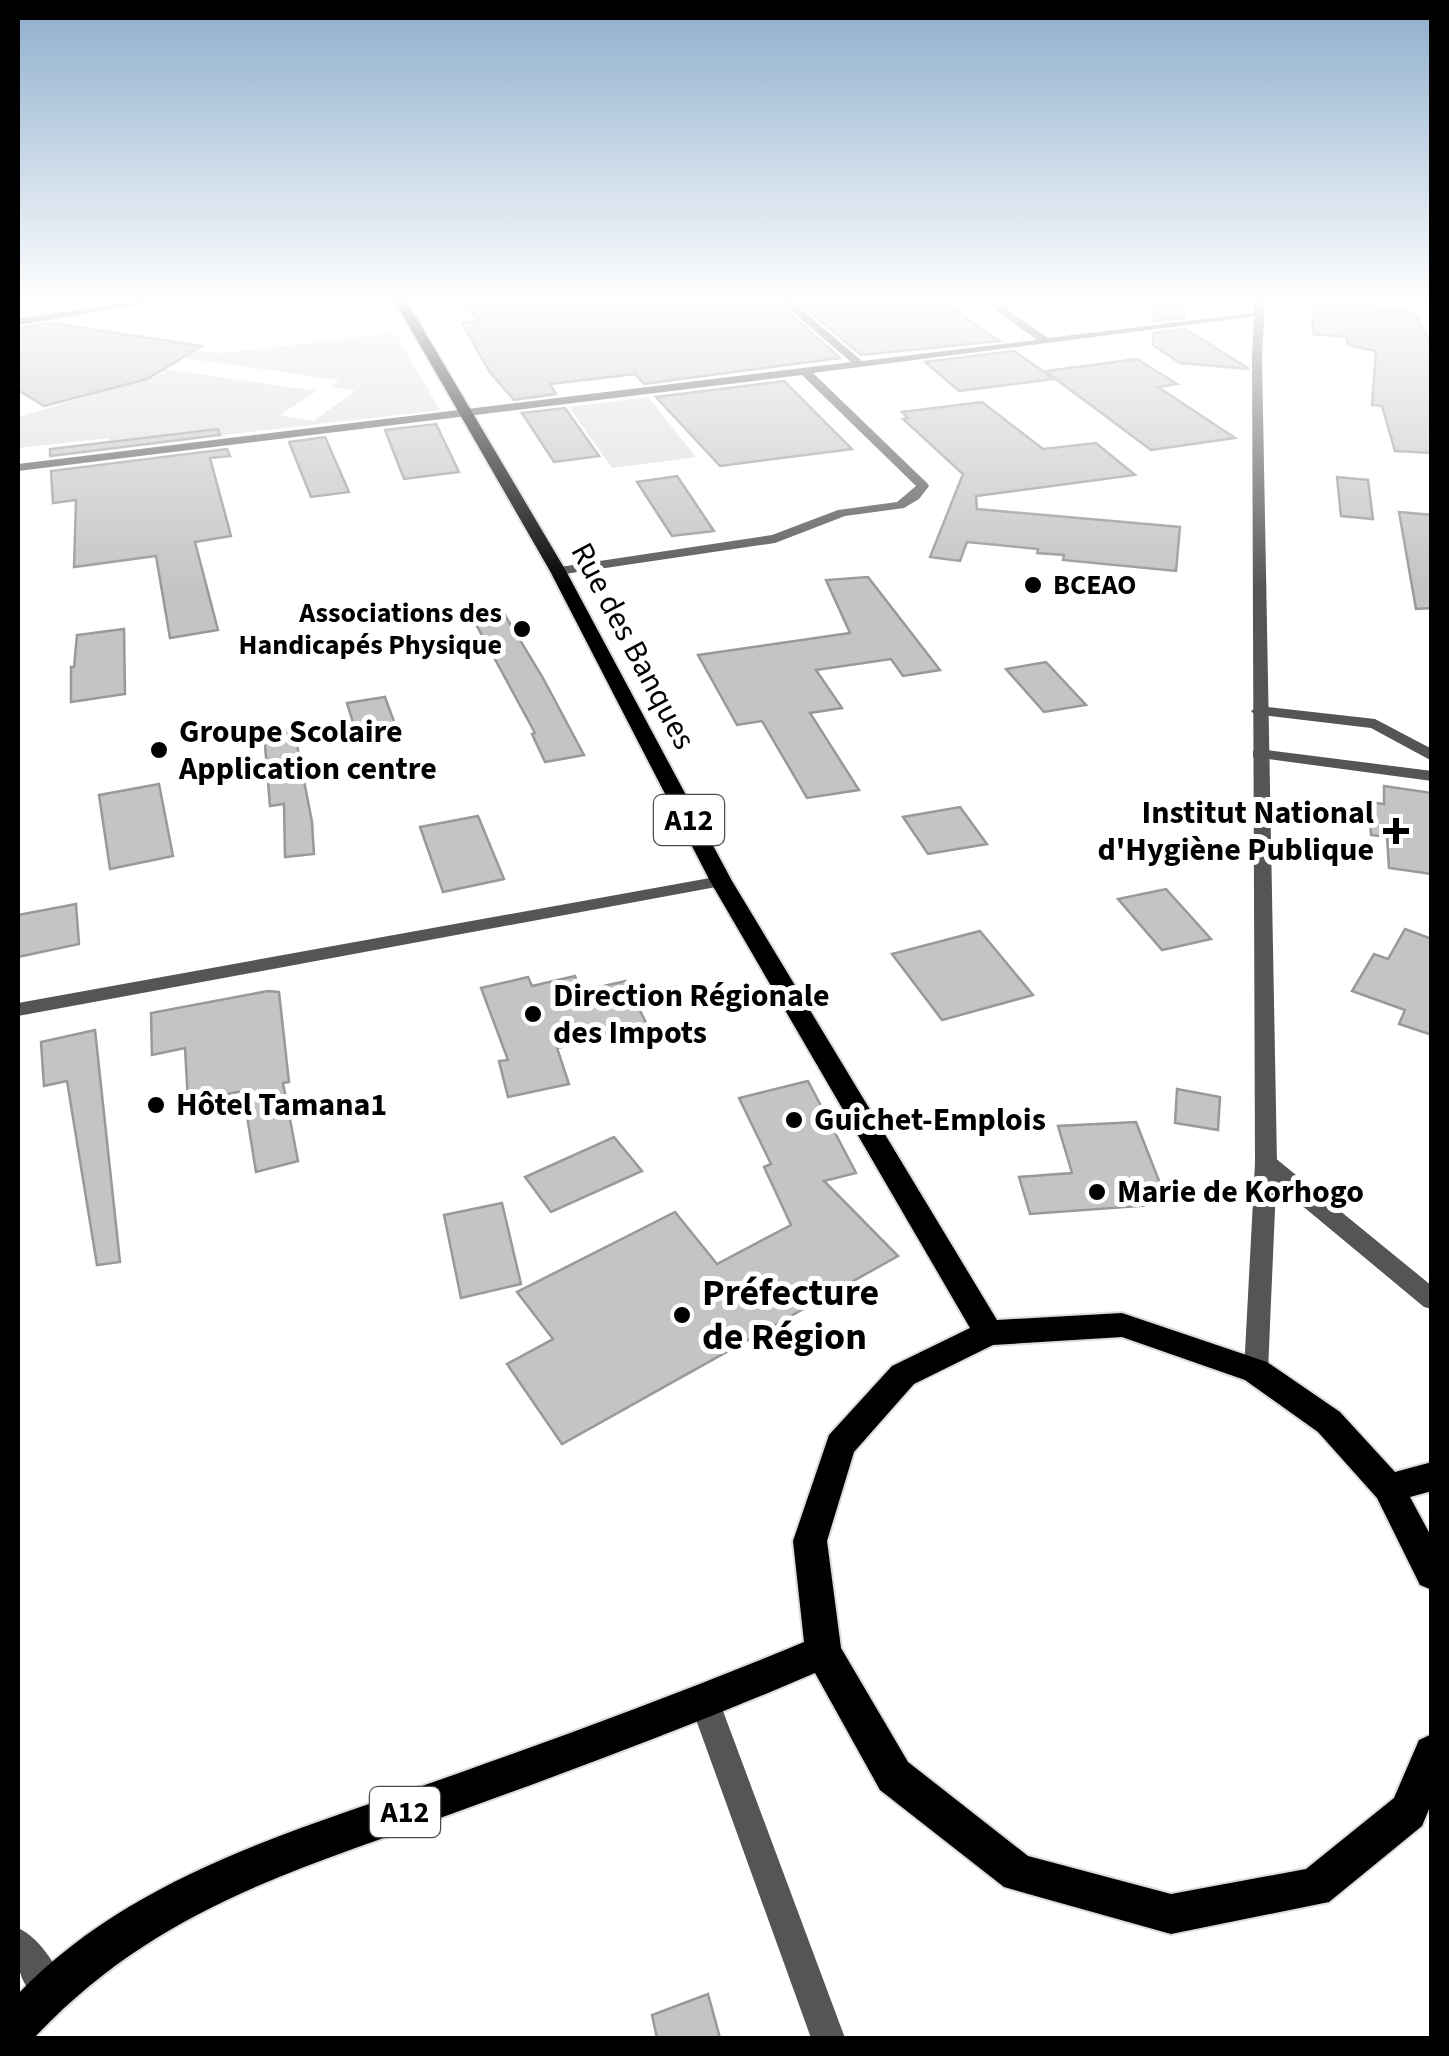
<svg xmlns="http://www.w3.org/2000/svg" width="1449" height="2056" font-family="'Source Sans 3',sans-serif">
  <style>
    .green { fill: #dcdcdc }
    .building { fill: #c4c4c4; stroke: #999; stroke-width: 2.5 }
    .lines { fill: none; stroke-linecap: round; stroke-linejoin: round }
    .primary-casing { stroke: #dbdbdb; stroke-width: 4 }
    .minor { fill: #555; fill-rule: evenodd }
    .tertiary { fill: #555; fill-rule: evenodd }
    .primary { fill: #000; fill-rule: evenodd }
    .poi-dot { fill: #000; stroke: #fff; stroke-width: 4 }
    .labels { text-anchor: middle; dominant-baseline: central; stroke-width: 10; stroke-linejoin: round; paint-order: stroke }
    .far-poi-label { font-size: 28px; font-weight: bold; fill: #000; stroke: #fff; text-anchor: start }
    .shield { fill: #fff; stroke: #4c4c4c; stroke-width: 2.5 }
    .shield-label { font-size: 30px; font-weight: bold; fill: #000 }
    .street-label { font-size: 32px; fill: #000; stroke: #fff }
    .poi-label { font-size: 32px; font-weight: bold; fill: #000; stroke: #fff; text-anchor: start }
    .near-poi-label { font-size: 38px; font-weight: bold; fill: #000; stroke: #fff; text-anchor: start }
  </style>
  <rect width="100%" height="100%" fill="#fff"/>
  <g class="green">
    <polygon points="395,333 440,410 110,448 109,438 18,448 18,417 165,373 156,368 317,391 280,415 313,421 356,391 331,387 339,380 183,358 194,352 221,353"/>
    <polygon points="648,397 696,457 612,468 569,407"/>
  </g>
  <g class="building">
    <polygon points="463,300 775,300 840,358 644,384 635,374 550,384 556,394 514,400 489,371 462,323 478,321"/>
    <polygon points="796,300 941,300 999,341 861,355"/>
    <polygon points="1154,300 1184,300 1184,318 1154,321"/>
    <polygon points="1312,300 1383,300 1376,310 1414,312 1432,345 1432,453 1395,451 1382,406 1372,405 1376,351 1348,345 1347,337 1313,334"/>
    <polygon points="50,323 202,346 147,379 44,406 18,390 18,328"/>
    <polygon points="1185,329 1248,368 1248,369 1180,363 1153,345 1153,333"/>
    <polygon points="1014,351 1054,379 959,391 925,362"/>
    <polygon points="1137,359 1177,384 1158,387 1235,438 1151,450 1045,371"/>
    <polygon points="784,381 852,449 720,466 656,397"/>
    <polygon points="982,402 1043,449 1096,443 1135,475 976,496 977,509 1180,527 1176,571 1063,560 1064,555 1037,553 1038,549 967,542 960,561 930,557 963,474 903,419 908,418 902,412"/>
    <polygon points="565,408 599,456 554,462 522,413"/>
    <polygon points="436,424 459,472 404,479 385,430"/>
    <polygon points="218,429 220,435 50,456 50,449"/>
    <polygon points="325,437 349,492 311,497 289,442"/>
    <polygon points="227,449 230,456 210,458 231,536 195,542 218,630 170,638 156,556 74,567 76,500 53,503 51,471"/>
    <polygon points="677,476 714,531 672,536 637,482"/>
    <polygon points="1337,477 1368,480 1373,519 1341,516"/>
    <polygon points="1399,512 1432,515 1432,608 1416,609"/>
    <polygon points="868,577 940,670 903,676 891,659 816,670 842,708 810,713 859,790 807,798 762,721 737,725 698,655 850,633 826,580"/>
    <polygon points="503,612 543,678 584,755 545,762 532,734 535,733 472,617"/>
    <polygon points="124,629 125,694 71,702 71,667 74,667 77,635"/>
    <polygon points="1046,662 1086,705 1044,712 1006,669"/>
    <polygon points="385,697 399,735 359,742 347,703"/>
    <polygon points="294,729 312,822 314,854 285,857 284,804 270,806 264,733"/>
    <polygon points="159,784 173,856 110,869 99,795"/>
    <polygon points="1384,786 1432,793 1432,874 1389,868 1387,837 1371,835 1369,802 1384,804"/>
    <polygon points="960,807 987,844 928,854 903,817"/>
    <polygon points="478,816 504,879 443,892 420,827"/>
    <polygon points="1166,889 1211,939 1162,950 1118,899"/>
    <polygon points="76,904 79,944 18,957 18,915"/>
    <polygon points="1405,929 1432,939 1432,1035 1399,1024 1405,1010 1352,991 1374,954 1388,959"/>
    <polygon points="980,931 1033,995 942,1020 892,954"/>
    <polygon points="575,976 581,991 626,981 648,1027 557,1048 569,1084 508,1097 499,1061 508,1060 481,988 528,977 532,986"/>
    <polygon points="268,991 279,992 289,1082 283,1083 298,1161 256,1172 243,1091 188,1102 185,1048 152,1055 151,1013"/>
    <polygon points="95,1030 120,1262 97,1265 67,1081 44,1086 41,1042"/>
    <polygon points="808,1081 856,1173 824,1181 898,1256 562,1444 507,1364 553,1339 517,1292 675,1212 717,1264 791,1225 764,1167 771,1164 739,1098"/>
    <polygon points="1177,1089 1220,1097 1218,1130 1175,1123"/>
    <polygon points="1136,1122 1168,1204 1030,1214 1019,1177 1072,1173 1058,1126"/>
    <polygon points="614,1137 642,1171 551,1212 525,1177"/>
    <polygon points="502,1203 521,1284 461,1298 444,1215"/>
    <polygon points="708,1994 720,2038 657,2038 652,2015"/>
  </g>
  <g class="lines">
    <defs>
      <path id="primary" d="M394 300H406L566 571 732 881 997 1320 1122 1313 1267 1362 1340 1412 1395 1472 1432 1462V1491L1410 1497 1432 1538V1590L1420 1585 1377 1498 1318 1432 1245 1380 1122 1337 993 1345 914 1384 854 1452 827 1541 841 1648 908 1762 1028 1856 1171 1894 1306 1869 1394 1798 1419 1740 1432 1734V1802L1422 1826 1329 1902 1171 1934 1004 1887 880 1790 815 1673C699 1723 581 1767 462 1810 298 1870 158 1906 34 2038H18V1994C135 1872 307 1827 462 1772 577 1731 691 1689 804 1642L793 1541 829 1435 892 1366 970 1328 710 881 550 571Z"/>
    </defs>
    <use href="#primary" class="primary-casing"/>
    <g class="minor">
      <polygon points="143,300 168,300 18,325 18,319"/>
      <polygon points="779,300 790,300 862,361 1037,340 982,300 994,300 1048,338 1261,312 1266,315 813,373 927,483 929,486 919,499 904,508 845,516 775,543 558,575 551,571 553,568 772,535 838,510 897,502 916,486 802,375 18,471 18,464 851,362"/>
      <polygon points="1259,706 1375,719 1432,749 1432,761 1371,728 1254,714 1251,711"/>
      <polygon points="1259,749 1432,771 1432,781 1253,757 1253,751"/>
      <polygon points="721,876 730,881 727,885 18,1016 18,1003"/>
      <polygon points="1266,1155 1274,1157 1432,1286 1432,1309 1424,1307 1258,1169 1255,1163 1258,1157"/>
      <polygon points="705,1688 715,1693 720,1703 845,2038 811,2038 690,1703 695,1693"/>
      <path d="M18 1928C39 1937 56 1965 65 1986L60 1998 48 2003C15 1989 16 1959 18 1928Z"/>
    </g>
    <polygon class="tertiary" points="1255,300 1265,300 1262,358 1277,1163 1268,1371 1265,1378 1256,1381 1247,1378 1244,1371 1255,1163 1252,358"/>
    <use href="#primary" class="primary"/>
  </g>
  <linearGradient id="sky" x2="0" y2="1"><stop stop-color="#8cadcc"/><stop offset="0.51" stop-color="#fff"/><stop offset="1" stop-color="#fff" stop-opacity="0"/></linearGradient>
  <rect width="1449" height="588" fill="url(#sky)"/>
  <g class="poi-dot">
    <circle cx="1033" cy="585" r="10"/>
    <circle cx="522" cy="629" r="10"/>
    <circle cx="159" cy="750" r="10"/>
    <path d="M1391 816h10v10h10v10h-10v10h-10v-10h-10v-10h10z"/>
    <circle cx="533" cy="1014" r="10"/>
    <circle cx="156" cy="1105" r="10"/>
    <circle cx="794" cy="1120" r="10"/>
    <circle cx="1097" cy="1192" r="10"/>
    <circle cx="682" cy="1315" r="10"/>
  </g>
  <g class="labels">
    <g class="far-poi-label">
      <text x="1053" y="585">BCEAO</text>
      <text x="502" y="613" text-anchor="end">Associations des<tspan x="502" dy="32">Handicapés Physique</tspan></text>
    </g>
    <g class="shield">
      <rect x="654" y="795" width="70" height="50" rx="8"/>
      <rect x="370" y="1787" width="70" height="50" rx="8"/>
    </g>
    <g class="shield-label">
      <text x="689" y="820">A12</text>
      <text x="405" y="1812">A12</text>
    </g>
    <g class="street-label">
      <text transform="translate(633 646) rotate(62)">Rue des Banques</text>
    </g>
    <g class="poi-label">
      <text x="179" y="732">Groupe Scolaire<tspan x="179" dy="37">Application centre</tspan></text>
      <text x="1374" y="813" text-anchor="end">Institut National<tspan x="1374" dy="37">d'Hygiène Publique</tspan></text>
      <text x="553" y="996">Direction Régionale<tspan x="553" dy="37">des Impots</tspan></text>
      <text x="176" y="1105">Hôtel Tamana1</text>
      <text x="814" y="1120">Guichet-Emplois</text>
      <text x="1117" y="1192">Marie de Korhogo</text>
    </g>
    <g class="near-poi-label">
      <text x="702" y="1293">Préfecture<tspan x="702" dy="44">de Région</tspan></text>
    </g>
  </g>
  <rect width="1449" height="2056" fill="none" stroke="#000000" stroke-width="40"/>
</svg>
